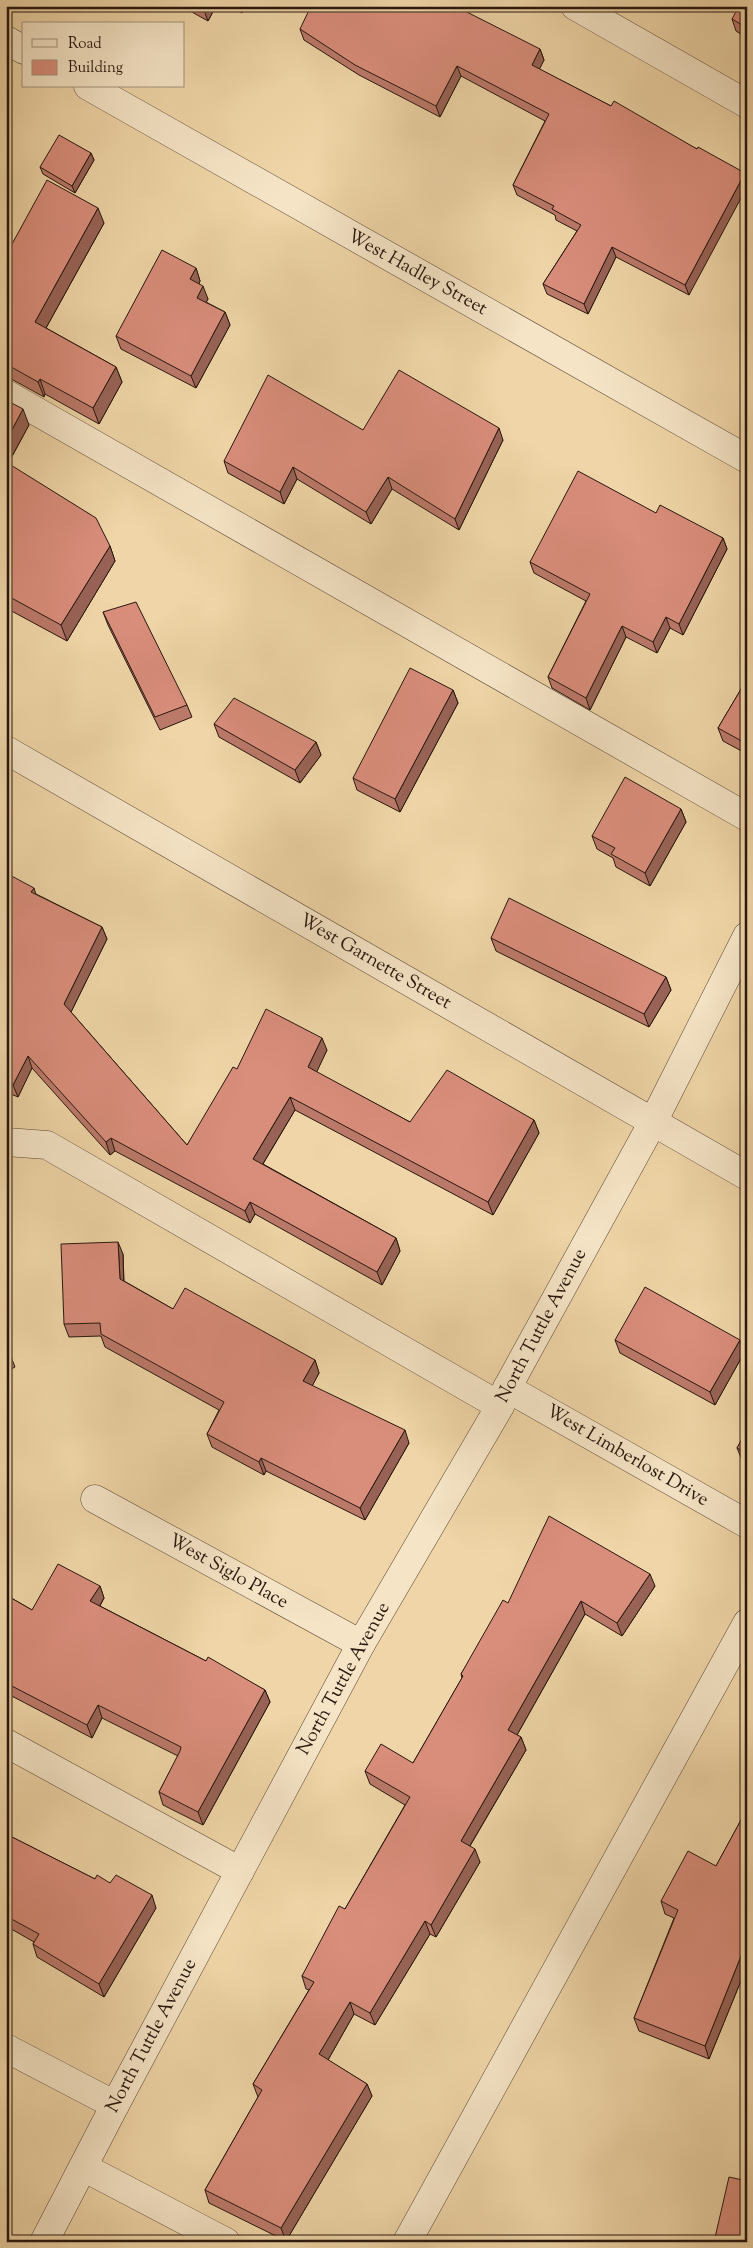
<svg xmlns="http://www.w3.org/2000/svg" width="753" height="2248" font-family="'Sorts Mill Goudy',serif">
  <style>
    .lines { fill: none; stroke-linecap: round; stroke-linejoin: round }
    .minor-casing { stroke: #594634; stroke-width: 29 }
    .minor { stroke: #f5e4c6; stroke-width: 28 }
    .wall { fill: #bb796a; stroke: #27170e }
    .shaded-wall { fill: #986356; stroke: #27170e }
    .building { fill: #d98d7b; stroke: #27170e }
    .labels { text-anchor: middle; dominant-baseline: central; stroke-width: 4; stroke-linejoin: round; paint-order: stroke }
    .street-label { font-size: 19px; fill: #27170e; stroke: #f5e4c6 }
  </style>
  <rect width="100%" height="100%" fill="#efd5a7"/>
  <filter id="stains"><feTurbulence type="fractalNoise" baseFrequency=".004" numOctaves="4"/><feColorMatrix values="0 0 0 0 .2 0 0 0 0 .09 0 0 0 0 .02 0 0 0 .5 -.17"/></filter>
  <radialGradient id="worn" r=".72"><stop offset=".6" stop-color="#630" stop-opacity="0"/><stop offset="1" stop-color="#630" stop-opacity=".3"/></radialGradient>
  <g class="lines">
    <defs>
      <g id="minor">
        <polyline points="575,6 747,104"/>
        <polyline points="6,40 24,50"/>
        <polyline points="88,86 747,459"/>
        <polyline points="6,394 747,817"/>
        <polyline points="6,750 747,1176"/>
        <polyline points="6,1142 47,1145 500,1406"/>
        <polyline points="507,1388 747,1524"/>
        <polyline points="95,1499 361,1644"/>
        <polyline points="6,1743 240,1871"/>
        <polyline points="6,2048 115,2105"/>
        <polyline points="83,2167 226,2242"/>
        <polyline points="44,2242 115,2105 361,1644 500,1406 507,1388 653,1122 747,936"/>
        <polyline points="407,2242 747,1623"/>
      </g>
    </defs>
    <use href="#minor" class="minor-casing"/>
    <use href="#minor" class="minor"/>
  </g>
  <g class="wall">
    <polygon points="181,6 216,6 208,21"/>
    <polygon points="231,6 246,6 242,13"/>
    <polygon points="747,6 747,38 736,31 732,19"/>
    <polygon points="300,29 540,49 544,60 539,69 611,106 697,149 689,295 616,257 588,314 547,294 543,284 577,231 556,220 555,215 517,195 513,185 545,121 461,76 440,117 359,75 304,40"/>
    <polygon points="91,153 94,160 75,193 43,174 40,167"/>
    <polygon points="104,223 46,328 116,367 122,382 99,424 45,394 44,397 13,380 6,379 6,255"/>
    <polygon points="196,268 200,281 199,284 208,299 206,302 225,312 230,325 196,388 121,349 116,336"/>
    <polygon points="6,400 29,425 8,464 110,546 115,561 67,641 6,608"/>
    <polygon points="363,430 503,440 459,530 392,489 371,524 297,479 284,504 228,473 224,461"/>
    <polygon points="656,513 723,538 727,549 683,635 670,628 657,653 626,637 590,710 552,688 548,677 586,601 534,573 530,562"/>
    <polygon points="103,612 187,705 192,717 160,730 108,625"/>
    <polygon points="747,679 747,754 723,741 718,728"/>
    <polygon points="453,690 458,703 400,812 357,790 353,778"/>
    <polygon points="214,724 316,742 321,755 300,783 219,737"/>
    <polygon points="681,809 686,822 650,886 616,867 613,858 597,849 592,836"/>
    <polygon points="6,873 36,894 102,927 107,939 71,1012 187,1145 237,1069 327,1050 316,1072 410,1122 534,1120 539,1133 493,1215 295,1110 263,1164 396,1238 400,1251 382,1285 255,1214 250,1223 115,1151 110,1155 32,1068 18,1097 6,1092"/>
    <polygon points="491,938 666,977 671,990 649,1027 496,951"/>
    <polygon points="123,1254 124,1281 173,1309 315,1360 319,1373 312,1386 409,1443 365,1520 266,1471 264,1475 212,1447 207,1434 219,1410 105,1347 101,1336 69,1337 64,1324"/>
    <polygon points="6,1261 11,1271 6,1274"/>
    <polygon points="747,1311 747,1327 743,1317"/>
    <polygon points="615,1340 744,1353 715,1405 620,1353"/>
    <polygon points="6,1347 10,1354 15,1367 6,1372"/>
    <polygon points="747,1430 747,1462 742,1460 737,1448"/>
    <polygon points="100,1586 104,1598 100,1606 206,1661 265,1690 270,1702 203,1825 163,1805 159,1792 178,1756 102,1718 92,1738 6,1693 6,1595 32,1610"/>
    <polygon points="655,1586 622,1636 585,1614 517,1735 521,1737 526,1750 470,1846 480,1862 436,1937 430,1934 375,2025 354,2014 328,2060 367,2084 372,2096 286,2241 209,2203 205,2190 258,2097 253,2084 309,1990 306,1989 302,1976 345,1909 405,1805 370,1784 365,1771 413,1763 462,1678 461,1674 508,1603"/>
    <polygon points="747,1809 747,1966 709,2059 639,2031 634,2018 674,1918 665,1914 661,1901 716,1866"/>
    <polygon points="6,1834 95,1879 110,1883 156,1908 104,1997 37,1957 33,1944 34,1942 6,1926"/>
  </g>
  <g class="shaded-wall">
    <polygon points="204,6 216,6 208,21 203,8"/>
    <polygon points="240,6 246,6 242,13"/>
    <polygon points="540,49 544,60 536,76 532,65"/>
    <polygon points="457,66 461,76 440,117 436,106"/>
    <polygon points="91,153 94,160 75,193 72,186"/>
    <polygon points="745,173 747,177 747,187 689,295 685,285"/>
    <polygon points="98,208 104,223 41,337 35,322"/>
    <polygon points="612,247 616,257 588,314 584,304"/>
    <polygon points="196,268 200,281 195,292 190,279"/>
    <polygon points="203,286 208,299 202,310 197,298"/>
    <polygon points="225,312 230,325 196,388 191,376"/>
    <polygon points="116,367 122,382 99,424 93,408"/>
    <polygon points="40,379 45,394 44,397 38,382"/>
    <polygon points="23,409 29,425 6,467 6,441"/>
    <polygon points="499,428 503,440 459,530 455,519"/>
    <polygon points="293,467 297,479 284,504 280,492"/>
    <polygon points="388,477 392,489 371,524 366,512"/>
    <polygon points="723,538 727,549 683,635 679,624"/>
    <polygon points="110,546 115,561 67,641 61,625"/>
    <polygon points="666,617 670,628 657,653 653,642"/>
    <polygon points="622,626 626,637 590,710 586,698"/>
    <polygon points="453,690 458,703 400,812 395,799"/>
    <polygon points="316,742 321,755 300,783 295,770"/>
    <polygon points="681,809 686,822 650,886 645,873"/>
    <polygon points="34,888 38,901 31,892"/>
    <polygon points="102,927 107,939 69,1016 64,1004"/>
    <polygon points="666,977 671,990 649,1027 644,1014"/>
    <polygon points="322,1038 327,1050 313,1080 308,1067"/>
    <polygon points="28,1056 32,1068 18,1097 13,1085"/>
    <polygon points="290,1097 295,1110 258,1172 253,1159"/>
    <polygon points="534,1120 539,1133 493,1215 488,1202"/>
    <polygon points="111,1138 115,1151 110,1155 106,1142"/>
    <polygon points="250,1202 255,1214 250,1223 245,1211"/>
    <polygon points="396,1238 400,1251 382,1285 377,1272"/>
    <polygon points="118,1242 123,1254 124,1292 120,1279"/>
    <polygon points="740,1340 744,1353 715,1405 710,1392"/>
    <polygon points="315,1360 319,1373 308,1394 303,1381"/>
    <polygon points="405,1430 409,1443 365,1520 360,1508"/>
    <polygon points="261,1458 266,1471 264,1475 259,1462"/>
    <polygon points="650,1574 655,1586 622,1636 617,1623"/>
    <polygon points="100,1586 104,1598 95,1614 90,1601"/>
    <polygon points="581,1601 585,1614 513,1742 508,1730"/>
    <polygon points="265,1690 270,1702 203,1825 198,1812"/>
    <polygon points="98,1705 102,1718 92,1738 87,1725"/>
    <polygon points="521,1737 526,1750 465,1854 461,1841"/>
    <polygon points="475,1849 480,1862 436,1937 431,1925"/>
    <polygon points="152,1895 156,1908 104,1997 99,1984"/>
    <polygon points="425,1921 430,1934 375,2025 370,2013"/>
    <polygon points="745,1946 747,1951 747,1966 709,2059 705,2046"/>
    <polygon points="350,2002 354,2014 324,2067 319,2054"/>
    <polygon points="367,2084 372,2096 286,2241 281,2228"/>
  </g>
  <g class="building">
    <polygon points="311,6 455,6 540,49 532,65 611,106 614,101 697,149 698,147 745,173 685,285 612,247 584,304 543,284 581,225 552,209 554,206 513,185 549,114 457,66 436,106 355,65 300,29"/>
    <polygon points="739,6 747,6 747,28 732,19"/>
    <polygon points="59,135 91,153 72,186 40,167"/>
    <polygon points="47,180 98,208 35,322 116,367 93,408 40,379 38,382 6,364 6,255"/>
    <polygon points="162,250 196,268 190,279 203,286 197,298 225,312 191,376 116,336"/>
    <polygon points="399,370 499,428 455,519 388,477 366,512 293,467 280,492 224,461 268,375 363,430"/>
    <polygon points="6,400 23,409 6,441"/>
    <polygon points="6,462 96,518 110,546 61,625 6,595"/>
    <polygon points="578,471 656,513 660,505 723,538 679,624 666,617 653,642 622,626 586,698 548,677 590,594 530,562"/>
    <polygon points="136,602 187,705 155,717 103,612"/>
    <polygon points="410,668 453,690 395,799 353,778"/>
    <polygon points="747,679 747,744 718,728"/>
    <polygon points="234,698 316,742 295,770 214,724"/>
    <polygon points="625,777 681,809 645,873 611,854 615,848 592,836"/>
    <polygon points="6,873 34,888 31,892 102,927 64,1004 187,1145 233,1067 237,1069 266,1009 322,1038 308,1067 410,1122 447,1070 534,1120 488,1202 290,1097 253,1159 396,1238 377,1272 250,1202 245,1211 111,1138 106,1142 28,1056 13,1085 6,1081"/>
    <polygon points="509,898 666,977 644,1014 491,938"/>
    <polygon points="118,1242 120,1279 173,1309 185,1288 315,1360 303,1381 405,1430 360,1508 261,1458 259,1462 207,1434 224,1402 101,1334 100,1323 64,1324 61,1244"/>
    <polygon points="645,1287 740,1340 710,1392 615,1340"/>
    <polygon points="747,1311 747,1319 743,1317"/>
    <polygon points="6,1347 10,1354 6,1356"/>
    <polygon points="747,1430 747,1453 737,1448"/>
    <polygon points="549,1516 650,1574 617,1623 581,1601 508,1730 521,1737 461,1841 475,1849 431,1925 425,1921 370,2013 350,2002 319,2054 367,2084 281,2228 205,2190 262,2090 253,2084 314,1982 302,1976 339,1906 345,1909 410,1797 365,1771 381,1744 413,1763 463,1676 461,1674 503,1600 508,1603"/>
    <polygon points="58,1564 100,1586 90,1601 206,1661 208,1657 265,1690 198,1812 159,1792 180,1751 181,1747 98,1705 87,1725 6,1683 6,1595 32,1610"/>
    <polygon points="747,1809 747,1947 745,1946 705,2046 634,2018 678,1910 661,1901 688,1851 716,1866"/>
    <polygon points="6,1834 95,1879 97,1875 110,1883 116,1875 152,1895 99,1984 33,1944 39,1934 6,1916"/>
    <polygon points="729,2177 747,2181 747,2242 714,2242"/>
  </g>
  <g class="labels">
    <g class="street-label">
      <text transform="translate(417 273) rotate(29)">West Hadley Street</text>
      <text transform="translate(375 962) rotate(30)">West Garnette Street</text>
      <text transform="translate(542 1326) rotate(-62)">North Tuttle Avenue</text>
      <text transform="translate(627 1456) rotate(30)">West Limberlost Drive</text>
      <text transform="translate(228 1572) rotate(29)">West Siglo Place</text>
      <text transform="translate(344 1679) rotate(-61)">North Tuttle Avenue</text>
      <text transform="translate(152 2036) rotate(-62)">North Tuttle Avenue</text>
    </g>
  </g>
  <rect width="753" height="2248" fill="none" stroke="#efd5a7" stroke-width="25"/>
  <rect x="8" y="8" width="738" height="2233" fill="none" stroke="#27170e" stroke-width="2.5"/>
  <rect x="12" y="12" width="728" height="2223" fill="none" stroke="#27170e"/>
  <rect x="22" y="22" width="162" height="65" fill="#f5e4c6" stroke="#a3927c"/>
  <rect x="32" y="39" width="25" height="8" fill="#f5e4c6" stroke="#a3927c"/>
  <text x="68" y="48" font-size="15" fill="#27170e">Road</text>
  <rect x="32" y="60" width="25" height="15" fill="#d98d7b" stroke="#a3927c"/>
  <text x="68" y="72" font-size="15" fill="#27170e">Building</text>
  <rect width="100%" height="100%" filter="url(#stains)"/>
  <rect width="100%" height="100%" fill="url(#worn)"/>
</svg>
